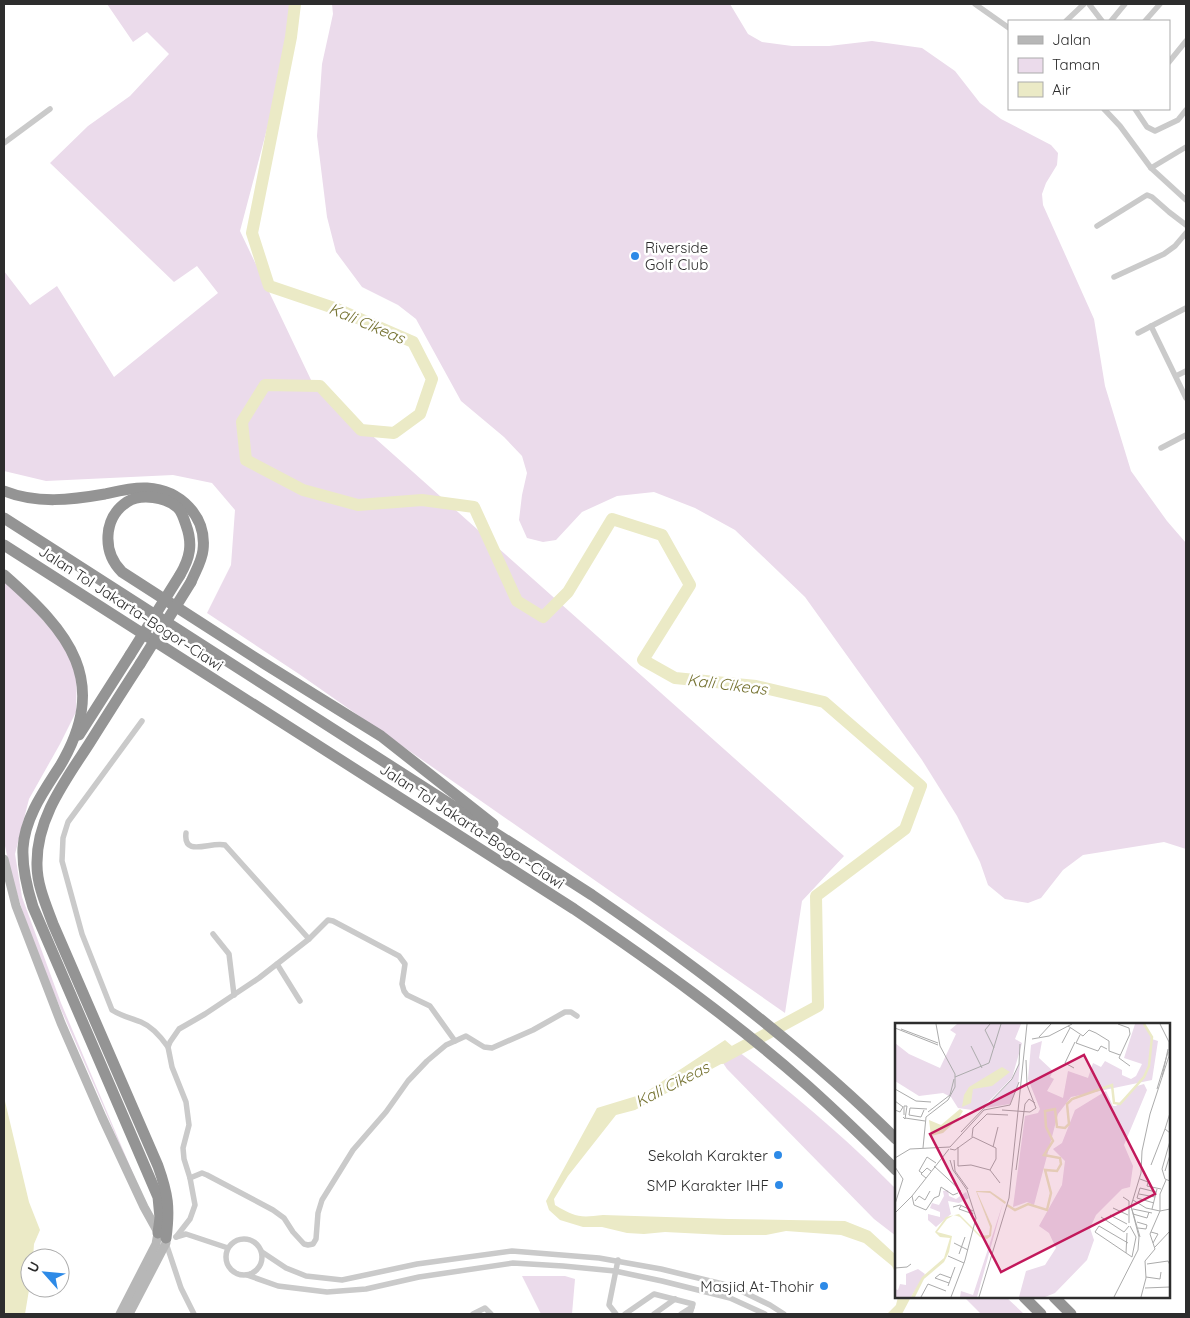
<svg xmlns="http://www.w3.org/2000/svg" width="1190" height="1318" font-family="Quicksand,sans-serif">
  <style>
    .green { fill: #ebdbeb }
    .water { fill: #ebeac6 }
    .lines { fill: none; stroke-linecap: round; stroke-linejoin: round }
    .river { stroke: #ebeac6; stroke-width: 12 }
    .minor { stroke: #cacaca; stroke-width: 5.5 }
    .secondary { stroke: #b7b7b7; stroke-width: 9 }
    .motorway { stroke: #949494; stroke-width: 11 }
    .motorway-bridge { stroke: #949494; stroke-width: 11 }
    .poi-dot { fill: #2d8ae7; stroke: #fff; stroke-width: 2 }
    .labels { text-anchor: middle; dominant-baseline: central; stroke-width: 5; stroke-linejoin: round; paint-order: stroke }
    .poi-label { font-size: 15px; fill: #2d2d2d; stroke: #fff; text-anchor: end }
    .street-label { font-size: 15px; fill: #2d2d2d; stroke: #fff }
    .water-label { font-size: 16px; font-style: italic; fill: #777433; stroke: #fff }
    .inset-river { fill: none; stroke: #ebeac6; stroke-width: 2.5 }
    .inset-road { fill: none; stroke: #ababab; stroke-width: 1 }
    .view { fill: #c2185b; fill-opacity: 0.15; stroke: #c2185b; stroke-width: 2.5 }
    .inset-edge { fill: none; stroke: #2d2d2d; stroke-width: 2.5 }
  </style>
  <rect width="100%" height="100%" fill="#fff"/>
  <g class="green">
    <polygon points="107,4 300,4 240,231 312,382 844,856 802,901 785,1013 299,674 207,613 231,565 235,510 212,483 173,475 46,481 4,471 4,271 30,305 57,286 114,377 218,293 197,266 174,282 50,163 88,126 130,96 169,54 147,32 133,42"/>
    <polygon points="332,4 730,4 748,34 762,42 792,46 829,46 872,41 922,48 955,71 980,103 1001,119 1051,145 1058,153 1057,165 1046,183 1042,194 1043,205 1094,319 1105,386 1131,471 1167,521 1186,543 1186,849 1164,842 1083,855 1063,870 1041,898 1028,903 1005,899 988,885 980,862 957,816 922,760 805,597 735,530 695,508 654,492 617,496 582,512 556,540 543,542 527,538 519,520 522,495 527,473 522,456 504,437 461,401 416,319 398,305 362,287 336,252 327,217 317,136 322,64 333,14"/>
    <path d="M4 579 57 635 77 670 76 712 60 744 29 799 15 854 22 897 61 1003 143 1197 142 1198C123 1153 104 1107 84 1062 53 991 19 918 4 841Z"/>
    <path d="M739 1052C795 1095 847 1139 896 1189V1236L874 1219 727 1069 723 1063Z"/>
    <polygon points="522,1276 565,1276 575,1279 572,1314 541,1314"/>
    <polygon points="964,1297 1006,1297 1024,1314 981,1314"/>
  </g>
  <g class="water">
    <path d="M725 1040 739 1052 723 1063 635 1110 616 1115 568 1176 554 1199 555 1205C575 1217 579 1218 603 1215L729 1219 845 1221 870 1231 896 1255V1274L892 1266 864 1243 841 1235 786 1231 766 1235H724L665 1232 644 1234 627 1233 602 1227H583L560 1220 549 1210 546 1201 597 1108 643 1094Z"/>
    <polygon points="4,1097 29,1202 40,1230 34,1244 33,1258 30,1258 30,1284 25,1314 4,1314"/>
    <polygon points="898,1297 911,1297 902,1314 887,1314 896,1305"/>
  </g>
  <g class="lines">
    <polyline class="river" points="295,4 291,37 252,233 269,286 337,309 413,342 432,379 420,414 394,433 361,430 320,386 265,385 242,422 246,460 303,490 358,505 422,500 474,507 517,601 543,617 568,592 612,519 662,535 690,585 643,660 675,678 756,686 824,702 921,786 905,829 816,896 818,1006 722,1058"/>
    <g class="minor">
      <polyline points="975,4 1009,28"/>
      <polyline points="1089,4 1102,21"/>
      <polyline points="1066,21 1084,4"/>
      <polyline points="1111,21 1125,4"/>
      <polyline points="1145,21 1160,4"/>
      <polyline points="1169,62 1186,41"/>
      <polyline points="1104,109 1120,126 1151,168 1186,200"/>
      <polyline points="1135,109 1147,127 1155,131 1178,120 1186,110"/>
      <polyline points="4,143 50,109"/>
      <polyline points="1151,168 1186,147"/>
      <polyline points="1097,226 1147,195 1152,197 1169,212 1186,225"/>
      <polyline points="1114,277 1164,254 1175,246 1186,233"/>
      <polyline points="1151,326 1186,398"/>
      <polyline points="1138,333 1186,308"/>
      <polyline points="1176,376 1186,371"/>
      <polyline points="1161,448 1186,435"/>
      <path d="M142 721 68 822 63 838 62 861 82 934 112 1010C121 1016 131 1018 141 1022 153 1027 161 1037 168 1047"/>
      <path d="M186 833C183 858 211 841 225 845L309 939"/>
      <polyline points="213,934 229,954 234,995"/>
      <polyline points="277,964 300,1001"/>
      <polyline points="190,1178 202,1173 207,1175 273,1210 284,1218 293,1232 304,1244 308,1245 313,1244 316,1239 318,1213 322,1200 353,1150 386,1112 408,1081 427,1061 446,1045 455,1041"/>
      <polyline points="176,1237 190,1219 195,1205 190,1178 184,1159 183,1148 189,1125 186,1102 172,1067 168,1047 170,1042 179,1029 205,1014 259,978 309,939 328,920 333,921 399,956 405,964 402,984 404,991 407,995 430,1006 455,1041 466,1036 484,1047 492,1048 533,1030 565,1012 571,1012 577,1016"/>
      <polyline points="176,1237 186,1234 228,1248"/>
      <circle cx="244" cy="1257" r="18"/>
      <polyline points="166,1243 181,1288 194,1314"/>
      <polyline points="262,1252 286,1268 306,1276 342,1280 417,1264 512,1251 599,1258 661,1269 731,1286 770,1305 784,1314"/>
      <polyline points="247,1275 278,1286 327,1292 366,1289 419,1277 513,1263 563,1266 615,1271 662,1281 730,1298 765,1314"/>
      <polyline points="473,1314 485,1308 491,1314"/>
      <polyline points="616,1314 609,1305 618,1260"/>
      <polyline points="625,1314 654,1294 693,1304 690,1314"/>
      <polyline points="654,1314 675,1299"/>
      <polyline points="681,1314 692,1307"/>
    </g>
    <g class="secondary">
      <polyline points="4,859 16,906 61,1023 102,1117 144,1207 159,1234"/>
      <polyline points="120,1314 156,1244 158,1233"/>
      <polyline points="129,1314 166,1243 166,1238 162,1235"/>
    </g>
    <g class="motorway">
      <path d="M4 491C37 504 71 500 105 494 118 491 133 487 147 488 180 490 207 516 203 550 202 561 195 572 191 582"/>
      <path d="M4 518 592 895C699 968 804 1048 896 1139"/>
      <path d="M4 545 574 909C655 964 735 1021 808 1086 838 1113 867 1141 896 1170"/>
      <path d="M4 575C69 632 111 681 60 766 44 791 25 817 23 848 22 869 27 888 33 907L158 1197 160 1218 158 1233"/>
      <path d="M180 575C190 558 193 544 186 525 184 519 182 512 178 508 166 497 141 493 127 502 103 518 102 552 122 572L265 664 381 736 493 824"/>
      <path d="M140 664C123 690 106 717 89 744 65 781 36 819 37 865 37 885 46 905 53 924L158 1166C168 1194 170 1208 166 1238"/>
      <polyline points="79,735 130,655"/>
      <polyline points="1024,1297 1041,1314"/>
      <polyline points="1054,1297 1071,1314"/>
    </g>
    <g class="motorway-bridge">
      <polyline points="130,655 180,575"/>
      <polyline points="140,664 191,582"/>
    </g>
  </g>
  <g class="poi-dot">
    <circle cx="635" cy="256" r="5"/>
    <circle cx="778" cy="1155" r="5"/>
    <circle cx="779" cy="1185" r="5"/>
    <circle cx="824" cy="1286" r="5"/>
  </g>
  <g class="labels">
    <g class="poi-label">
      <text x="645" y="247" text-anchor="start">Riverside<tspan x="645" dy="17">Golf Club</tspan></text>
      <text x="768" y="1155">Sekolah Karakter</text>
      <text x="769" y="1185">SMP Karakter IHF</text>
      <text x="814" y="1286">Masjid At-Thohir</text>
    </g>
    <g class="street-label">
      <text transform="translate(131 608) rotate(33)">Jalan Tol Jakarta–Bogor–Ciawi</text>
      <text transform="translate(472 826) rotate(33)">Jalan Tol Jakarta–Bogor–Ciawi</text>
    </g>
    <g class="water-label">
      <text transform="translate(367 323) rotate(23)">Kali Cikeas</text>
      <text transform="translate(727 684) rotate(7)">Kali Cikeas</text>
      <text transform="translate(672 1084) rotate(-27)">Kali Cikeas</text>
    </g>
  </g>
  <g transform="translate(895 1023)">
    <rect width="275" height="275" fill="#fff"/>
    <path d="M62 1H126L120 16 127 20 117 55 84 88 63 85 56 74 48 70 24 73 0 58V20L14 31 45 45 61 11 55 7ZM240 1H249L257 16 263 18 257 57 176 74 163 91 139 182 132 179 118 184 130 93 143 90 145 86 133 56 136 22 147 18 144 35 158 48 155 54 159 56 152 68 168 75 173 48 193 55 198 40 206 44 210 38 227 47V52L236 56 241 53 247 41 229 35ZM125 39 123 64 115 81 90 85 117 56ZM249 61 252 67 229 122 238 143 235 164 227 166 201 192 195 205 199 217 192 237 160 270 150 274H124L131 248 150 242 161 225 154 210 144 203 167 162 170 138 158 126 167 120 180 87 211 68 218 83H221L242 63ZM53 167 54 173 61 176 71 169 74 175 64 180 53 178 56 191 41 204 33 197V191L45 194V189L35 185 37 180 44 182 49 173 48 168ZM108 180 82 274H65L66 268 78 272ZM23 246 30 251 16 274H0V266L3 267 5 261 11 262V251Z" fill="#ebdbeb"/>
    <path d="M107 44 115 49 97 63 78 66 76 80 67 84 69 72 74 64ZM65 86 68 88 63 96 48 110 36 113 34 97 46 102ZM81 168H95L111 179 110 181 95 170 82 169 97 203 96 213 92 216 85 214 65 194 59 192 52 196 42 209 57 213 54 229 49 239 29 256 20 274H16L27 254 49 235 55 215 45 214 40 209 51 194 64 191 86 213 94 212 95 204Z" fill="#ebeac6"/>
    <path class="inset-river" d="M112 182 120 187 133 181 152 187 156 170 150 147 162 148 166 141 165 135 149 132 158 118 151 104 150 88 160 86 162 104 170 105 174 101 172 81 177 76 217 62 219 80 225 81 249 54 254 43 257 14 249 1"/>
    <path class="inset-road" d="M95 1 90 7 99 25M223 1 234 5 235 11 224 35 235 43M173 3 188 13 194 7 201 10 214 18V28L225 32M0 5 43 22M6 6 43 20M185 12 181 20 203 28 206 23 212 26M144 14 156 1M137 16 154 13 177 1M167 20 175 5M76 23 87 45M179 45 170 40 180 19M60 54 94 40 106 1M267 54 273 26M0 66 21 78 36 79M262 66 273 29M0 78 8 84 5 89 0 87M15 85 14 92 26 94 29 87M15 85 32 86M107 87 135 89 141 85 132 62 131 37M33 89 55 72 59 56M275 90 270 106 275 110M8 94 10 96 12 83H9V92M10 95 30 98M66 109 117 56 124 41 125 21M77 114 78 105 92 91 113 92M275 118 267 146 270 156 275 158M55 124 89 87 115 82 124 59M63 124V143L76 142 95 147M98 124 103 104M28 125 31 94 53 77 60 64V51L45 23 41 1M55 126 60 127 78 114 101 125V136L95 147 105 160M0 135 15 126 55 124M55 137 58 147 72 167 81 195 70 237M59 137 60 148 73 166M256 142 270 106M39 143 65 167 66 171M0 144 8 156 0 181M121 147 130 81 134 76 140 80M270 148 275 132M27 150 24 148 32 134 41 140M31 155 26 151 32 145 36 148M245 156 253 159 252 163 266 166M245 165 242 175 259 180M245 165 261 169M244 171 260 174M17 173 19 182 31 187 39 175 44 173 46 164 58 172 63 170M228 174 234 178V200M238 177 251 185 265 188V171L271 157M20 178 24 173 30 177 35 168M66 183 64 186 78 191 72 183M236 183 245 214M58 184 65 182 78 188M218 185 233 192M238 186 257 190M257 186 262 166M0 190 17 173 54 126M238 191 252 195 254 189M215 192 232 201M206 194 229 209 234 203M242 199 252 202 251 206 243 205M256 209 263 211 258 220M59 220 73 227M233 220 204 203 200 209 237 234 241 214 235 203M260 224 275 208M231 230 232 210M64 231 70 214M53 233 69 240 70 237M252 241 273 238 275 242M0 245 12 244 16 241M251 254 265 256 266 249M54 260 40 255 45 251 56 255M53 263 60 244M250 265 275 264M26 274 33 261 51 268M56 274 69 240M84 274 114 175 132 1M219 274 243 227 244 214 236 183 246 150 247 128 255 91 274 33V19L265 1M246 274 251 255 250 238 260 226 255 211 265 188 275 186"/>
    <path class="view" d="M189 32 260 171 106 249 35 111Z"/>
    <rect width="275" height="275" class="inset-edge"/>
  </g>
  <rect width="1190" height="1318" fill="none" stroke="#2d2d2d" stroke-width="10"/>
  <rect x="1008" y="20" width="162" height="90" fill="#ffffff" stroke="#ababab"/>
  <rect x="1018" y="36" width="25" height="8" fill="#b7b7b7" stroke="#ababab"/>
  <text x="1052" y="45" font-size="15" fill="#2d2d2d">Jalan</text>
  <rect x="1018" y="58" width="25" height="15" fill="#ebdbeb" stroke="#ababab"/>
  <text x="1052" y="70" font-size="15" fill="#2d2d2d">Taman</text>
  <rect x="1018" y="82" width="25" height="15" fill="#ebeac6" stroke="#ababab"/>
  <text x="1052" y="95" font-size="15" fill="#2d2d2d">Air</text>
  <g transform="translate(45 1273) rotate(297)"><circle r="24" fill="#ffffff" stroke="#ababab"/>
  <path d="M0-4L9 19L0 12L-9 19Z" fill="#2d8ae7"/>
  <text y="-8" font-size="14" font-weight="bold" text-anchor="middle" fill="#2d2d2d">U</text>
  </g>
</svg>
